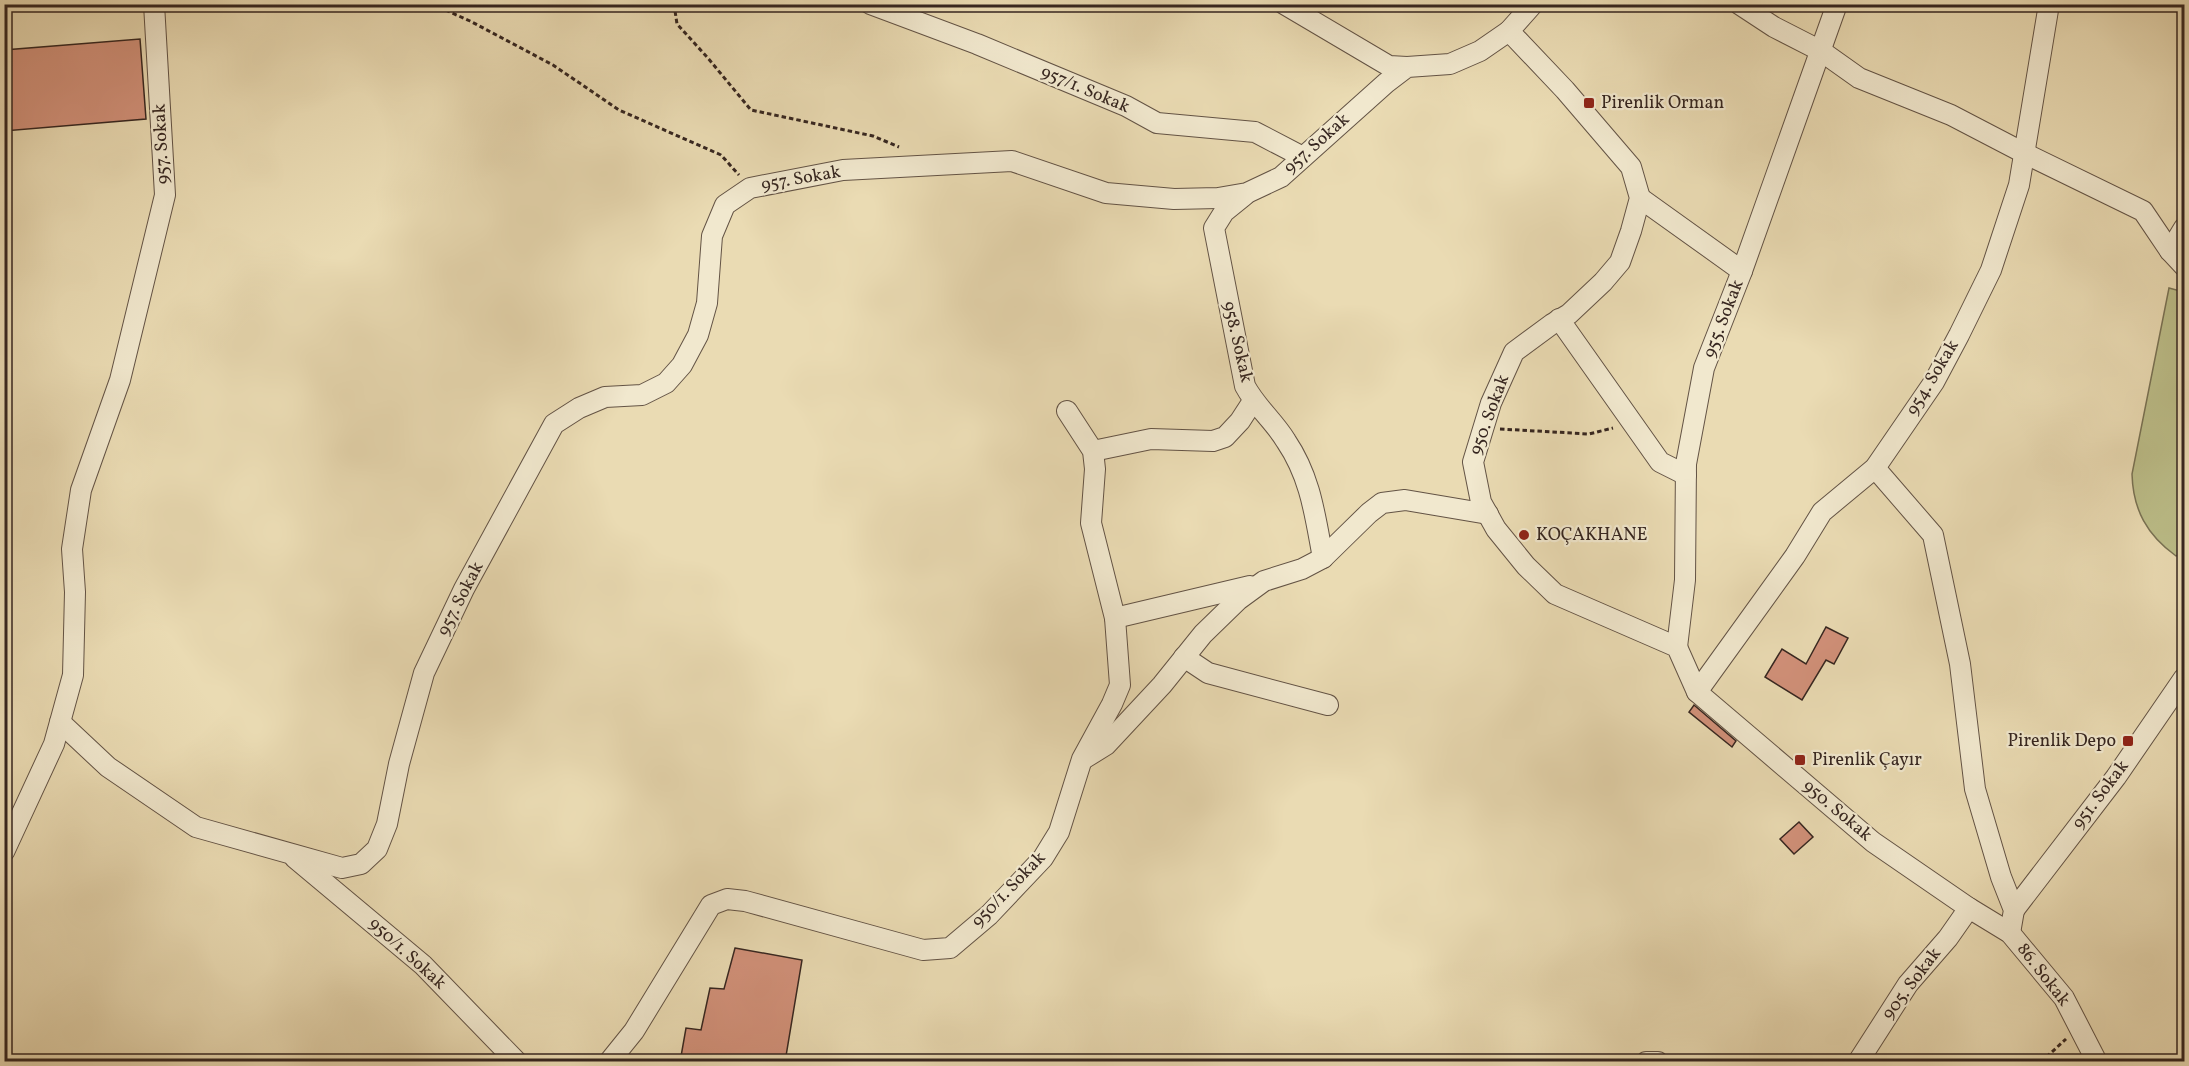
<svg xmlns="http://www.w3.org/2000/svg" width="2189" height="1066" font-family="Vollkorn,serif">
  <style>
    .green { fill: #bcbe89; stroke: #797254; stroke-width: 1.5 }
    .building { fill: #d2917a; stroke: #362620; stroke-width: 1.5 }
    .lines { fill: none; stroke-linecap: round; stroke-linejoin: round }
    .minor-casing { stroke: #635345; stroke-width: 22 }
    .path { stroke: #362620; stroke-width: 3; stroke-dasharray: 4.5 3; stroke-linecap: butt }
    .minor { stroke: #f1e8ce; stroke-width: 20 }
    .poi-dot { fill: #8f2418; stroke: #f1e8ce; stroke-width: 2 }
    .labels { text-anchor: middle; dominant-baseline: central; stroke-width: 4.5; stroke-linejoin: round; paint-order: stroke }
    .street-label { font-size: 18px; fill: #362620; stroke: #f1e8ce }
    .poi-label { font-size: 18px; fill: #362620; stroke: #f1e8ce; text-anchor: start }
  </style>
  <rect width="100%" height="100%" fill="#eadbb3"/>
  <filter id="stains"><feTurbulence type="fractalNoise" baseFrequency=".00333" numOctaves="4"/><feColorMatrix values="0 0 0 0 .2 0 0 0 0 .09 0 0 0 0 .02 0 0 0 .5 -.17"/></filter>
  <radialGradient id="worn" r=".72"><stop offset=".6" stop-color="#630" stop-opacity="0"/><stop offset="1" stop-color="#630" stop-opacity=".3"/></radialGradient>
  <path class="green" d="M2169 288 2184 292V553L2176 556C2147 535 2133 510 2132 474Z"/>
  <g class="building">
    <polygon points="140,39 146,119 4,131 4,50"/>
    <polygon points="1826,627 1848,638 1834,664 1826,660 1802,700 1765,677 1782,649 1806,664"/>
    <polygon points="1694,705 1736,741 1732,747 1689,712"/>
    <polygon points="1799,822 1813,837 1794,854 1780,839"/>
    <polygon points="735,948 802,960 785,1062 680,1062 686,1028 701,1030 710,988 724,989"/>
  </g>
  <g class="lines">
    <defs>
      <g id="minor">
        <polyline points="870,4 977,44 1126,106 1157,123 1255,132 1303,157"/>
        <polyline points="1284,4 1389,66 1407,67"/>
        <polyline points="1533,4 1509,31 1565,90 1631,167 1640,198 1631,231 1620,262 1603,282 1569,314 1552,324 1514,352 1491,403 1473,462 1481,502 1496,529 1526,566 1555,594 1677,647 1697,692 1873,842 1969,908 2010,933 2064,998 2097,1062"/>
        <polyline points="1739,4 1774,27 1821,51 1859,78 1951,115 2024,153 2143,211 2170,251 2184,266"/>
        <polyline points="2184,4 2184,5"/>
        <path d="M1245 195 1224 212 1214 228 1245 386C1256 407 1274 421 1286 441 1311 478 1315 516 1323 558"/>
        <polyline points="1640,198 1742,271"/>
        <polyline points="2170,251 2184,228"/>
        <polyline points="1559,319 1660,462 1686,475"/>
        <polyline points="1093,451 1151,439 1213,441 1225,437 1240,421 1253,401"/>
        <polyline points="1875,468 1933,535 1960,664 1975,789 2001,877 2014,910 2010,933"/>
        <polyline points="1115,618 1250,586"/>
        <polyline points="1677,647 1685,580 1686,464 1704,368 1742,271 1837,4"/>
        <polyline points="1184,657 1208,673 1328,705"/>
        <polyline points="1697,692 1795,556 1822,512 1875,468 1934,382 1959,335 1991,270 2019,185 2049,4"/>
        <polyline points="60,722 108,767 196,827 342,868 361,864 377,849 387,824 399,764 424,673 464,589 554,424 579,408 605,397 642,395 666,383 682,365 698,335 707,303 712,236 725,205 750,188 843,170 1012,161 1106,193 1174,199 1218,198 1247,193 1281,177 1386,83 1407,67 1450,64 1480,51 1509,31"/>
        <polyline points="1085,758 1106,745 1162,685 1203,634 1238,600 1264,581 1302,569 1323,558 1369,513 1382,503 1405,500 1488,514"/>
        <polyline points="4,852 54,744 73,675 75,592 72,549 81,490 120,380 165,195 154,4"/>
        <polyline points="295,858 423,965 517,1062"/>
        <polyline points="2014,910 2116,777 2184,678"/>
        <polyline points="609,1062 634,1031 711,905 727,899 745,901 923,950 950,948 989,915 1043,858 1059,832 1082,759 1112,704 1120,685 1115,618 1091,523 1095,469 1093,451 1067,411"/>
        <polyline points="1646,1062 1658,1062"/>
        <polyline points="1858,1062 1908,984 1948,938 1969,908"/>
      </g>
    </defs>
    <use href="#minor" class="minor-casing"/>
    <g class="path">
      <polyline points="432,4 470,21 553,65 619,110 721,155 739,175"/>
      <polyline points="674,4 677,24 707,57 751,110 873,136 899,147"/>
      <polyline points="1500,429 1589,434 1613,428"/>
      <polyline points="2041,1062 2066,1039"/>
    </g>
    <use href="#minor" class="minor"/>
  </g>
  <g class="poi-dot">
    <rect x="1583" y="97" width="12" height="12" rx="3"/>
    <circle cx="1524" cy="535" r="6"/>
    <rect x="2122" y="735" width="12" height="12" rx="3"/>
    <rect x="1794" y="754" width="12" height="12" rx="3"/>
  </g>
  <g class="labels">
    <g class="street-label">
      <text transform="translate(1085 90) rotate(23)">957/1. Sokak</text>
      <text transform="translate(162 144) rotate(-93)">957. Sokak</text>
      <text transform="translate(1317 144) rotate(-42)">957. Sokak</text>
      <text transform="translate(801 179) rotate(-10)">957. Sokak</text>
      <text transform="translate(1724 319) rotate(-69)">955. Sokak</text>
      <text transform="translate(1237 342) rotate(77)">958. Sokak</text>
      <text transform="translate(1933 378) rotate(-59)">954. Sokak</text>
      <text transform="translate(1490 415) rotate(-70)">950. Sokak</text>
      <text transform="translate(461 599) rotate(-63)">957. Sokak</text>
      <text transform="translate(2101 795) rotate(-53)">951. Sokak</text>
      <text transform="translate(1837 811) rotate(40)">950. Sokak</text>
      <text transform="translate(1009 890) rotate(-46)">950/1. Sokak</text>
      <text transform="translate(407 954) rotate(42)">950/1. Sokak</text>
      <text transform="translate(2043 975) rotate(52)">86. Sokak</text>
      <text transform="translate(1912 984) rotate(-53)">905. Sokak</text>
    </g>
    <g class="poi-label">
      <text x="1601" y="103">Pirenlik Orman</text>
      <text x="1536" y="535">KOÇAKHANE</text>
      <text x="2116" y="741" text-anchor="end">Pirenlik Depo</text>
      <text x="1812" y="760">Pirenlik Çayır</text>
    </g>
  </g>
  <rect width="2189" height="1066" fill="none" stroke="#eadbb3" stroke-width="24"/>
  <rect x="6" y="6" width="2177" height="1054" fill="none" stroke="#362620" stroke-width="3"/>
  <rect x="12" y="12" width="2165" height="1042" fill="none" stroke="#362620" stroke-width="1.5"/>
  <rect width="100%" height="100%" filter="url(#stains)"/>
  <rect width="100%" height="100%" fill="url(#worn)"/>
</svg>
